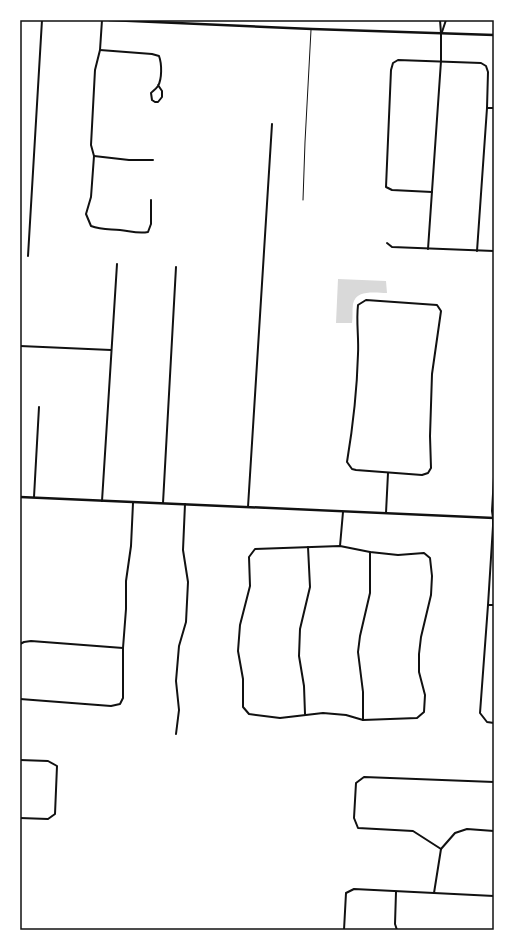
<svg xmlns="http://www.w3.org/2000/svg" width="514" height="950" font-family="Overpass,sans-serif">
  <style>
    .water { fill: #d9d9d9 }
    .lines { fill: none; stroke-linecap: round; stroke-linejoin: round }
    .service { stroke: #111; stroke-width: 1 }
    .minor { stroke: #111; stroke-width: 2 }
    .tertiary { stroke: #111; stroke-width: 2.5 }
    .neatline { fill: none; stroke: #111; stroke-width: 1.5 }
  </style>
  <rect width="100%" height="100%" fill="#fff"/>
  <path class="water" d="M338 279 386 281 387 293C376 293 356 289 353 304 352 310 353 317 352 323H336Z"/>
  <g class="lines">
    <polyline class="service" points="303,200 305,142 311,30"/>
    <g class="minor">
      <path d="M102 20 100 50 95 70 91 145 94 156 91 197 86 214 91 226C101 230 109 229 120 230 130 231 138 234 148 232L151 224V200"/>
      <polyline points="442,32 446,20"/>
      <path d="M100 50 152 54 159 56C162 64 162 79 158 86 156 89 153 91 151 93L152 100 155 102H158L162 97V91L158 85"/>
      <polyline points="487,108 494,108"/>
      <polyline points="94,156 129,160 153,160"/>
      <polyline points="432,192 392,190 386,187 391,70 393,63 398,60 481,63 486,66 488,72 487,108 477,251"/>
      <polyline points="387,243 392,247 494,251"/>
      <polyline points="428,249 441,61 441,33 440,20"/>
      <polyline points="28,256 42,20"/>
      <path d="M366 300 437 305 441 311 432 374 430 436 431 468 428 473 422 475 356 470 352 469 347 462C353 426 357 391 358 354 359 338 356 322 358 305Z"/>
      <polyline points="20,346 111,350"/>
      <polyline points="34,497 39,407"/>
      <polyline points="102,501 117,264"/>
      <polyline points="163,503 176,267"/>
      <polyline points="248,507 272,124"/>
      <polyline points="386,513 388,473"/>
      <polygon points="340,546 370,552 398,555 424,553 430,558 432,576 431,595 421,637 419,654 419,672 425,695 424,712 417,718 363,720 346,715 323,713 280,718 249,714 243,707 243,679 238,651 240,625 250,586 249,557 255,549"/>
      <polyline points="340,546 343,512"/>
      <polyline points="488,605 493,526 493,518 492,511 494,477"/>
      <polyline points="494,605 488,605 480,713 487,722 494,723"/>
      <polyline points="20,644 24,642 31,641 123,648 123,698 120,704 111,706 20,699"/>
      <polyline points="123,648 126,609 126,581 131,546 133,503"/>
      <polyline points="305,714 304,686 299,656 300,629 310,587 308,547"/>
      <polyline points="363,720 363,692 358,652 360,636 370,593 370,552"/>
      <polyline points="176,734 179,710 176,681 179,646 186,622 188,582 183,550 185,504"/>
      <polyline points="20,760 48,761 57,766 55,814 48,819 20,818"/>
      <polyline points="441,849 413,831 358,828 354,818 356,783 364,777 494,782"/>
      <polyline points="441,849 455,833 467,829 494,831"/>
      <polyline points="396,892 395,924 397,930"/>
      <polyline points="434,893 441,849"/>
      <polyline points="344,930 346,893 354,889 494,896"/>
    </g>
    <g class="tertiary">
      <polyline points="109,20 312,29 494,35"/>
      <polyline points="20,497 494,518"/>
    </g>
  </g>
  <rect width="514" height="950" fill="none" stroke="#ffffff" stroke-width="42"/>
  <rect x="21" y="21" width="472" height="908" class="neatline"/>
</svg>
